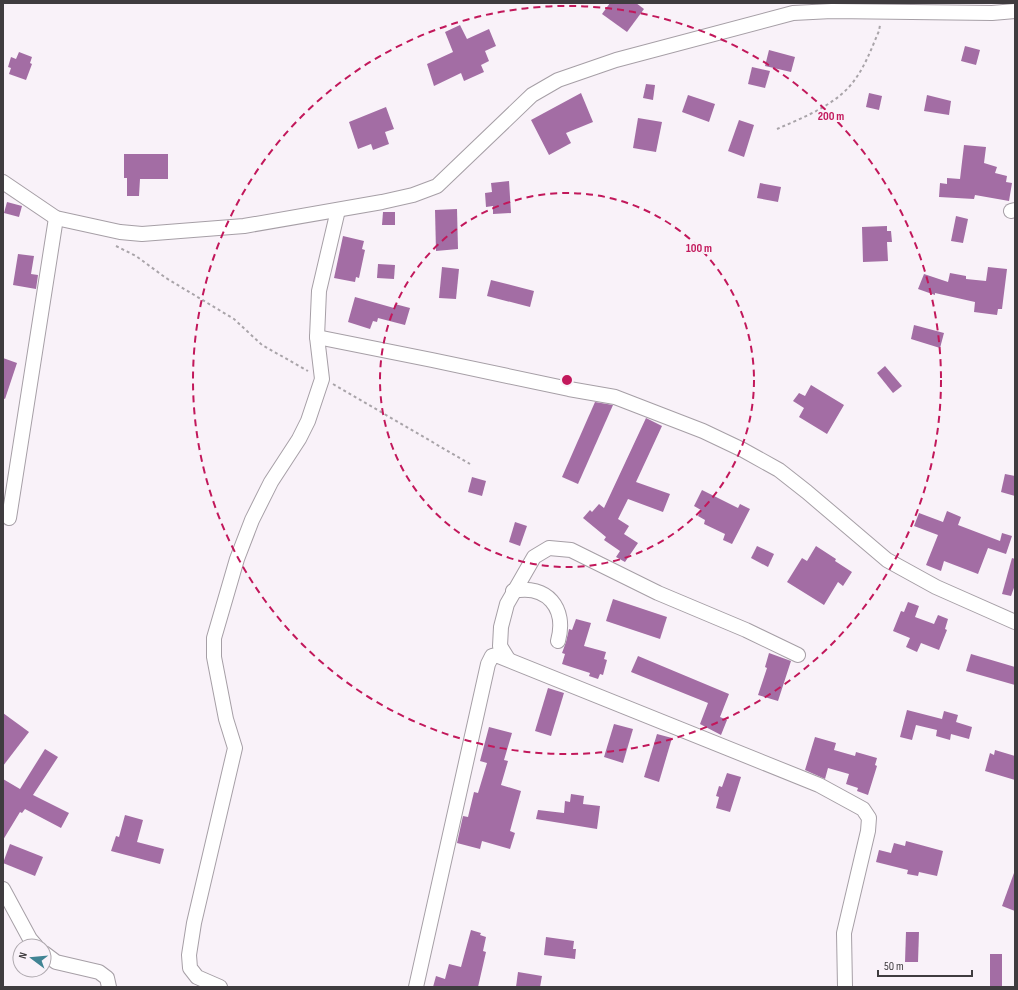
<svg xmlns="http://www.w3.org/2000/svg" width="1018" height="990" font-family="'Sofia Sans Condensed',sans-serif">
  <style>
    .building { fill: #a36da4 }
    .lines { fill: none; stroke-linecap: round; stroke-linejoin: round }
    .minor-casing { stroke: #a69fa6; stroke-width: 16 }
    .path { stroke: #a9a4a9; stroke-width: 2; stroke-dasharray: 3 3; stroke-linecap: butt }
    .minor { stroke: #fff; stroke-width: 14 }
    .ring { fill: none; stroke: #c2185b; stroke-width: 2; stroke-dasharray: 7 5 }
    .centre { fill: #c2185b; stroke: #f9f2f9; stroke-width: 2 }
    .ring-label { font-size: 12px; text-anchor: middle; font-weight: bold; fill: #c2185b; stroke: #f9f2f9; stroke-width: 4; stroke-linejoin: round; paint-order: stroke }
  </style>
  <rect width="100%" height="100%" fill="#f9f2f9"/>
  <g class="building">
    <polygon points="610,3 636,3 644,9 627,32 602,14"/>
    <polygon points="460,25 467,39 489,29 496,46 485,51 489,61 481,65 484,72 464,81 461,73 434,86 427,64 453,52 445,32"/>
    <polygon points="965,46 980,50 976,65 961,61"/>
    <polygon points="769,50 795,57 791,72 765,66"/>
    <polygon points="19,52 32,57 30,63 32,64 26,80 9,74 11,68 8,67 11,57 16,59"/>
    <polygon points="752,67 770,71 765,88 748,84"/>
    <polygon points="646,84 655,85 653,100 643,98"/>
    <polygon points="581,93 593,122 566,133 571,143 549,155 531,120"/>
    <polygon points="869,93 882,96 879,110 866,107"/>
    <polygon points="688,95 715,104 709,122 682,112"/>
    <polygon points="927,95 951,101 949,115 924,111"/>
    <polygon points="386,107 394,129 385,132 389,144 373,150 371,144 358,149 349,122"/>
    <polygon points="638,118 662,122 656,152 633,148"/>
    <polygon points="739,120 754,125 744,157 728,151"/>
    <polygon points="964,145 986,147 984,163 997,167 995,173 1007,176 1006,182 1012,183 1009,201 975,195 974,199 939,197 940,183 947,184 947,178 960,179"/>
    <polygon points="124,154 168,154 168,179 140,179 139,196 127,196 127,178 124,178"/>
    <polygon points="509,181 511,213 493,214 493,206 486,207 485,193 492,192 491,183"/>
    <polygon points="760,183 781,187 778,202 757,198"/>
    <polygon points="7,202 22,206 19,217 4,213"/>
    <polygon points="457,209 458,249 436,251 435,210"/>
    <polygon points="383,212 395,212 395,225 382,225"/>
    <polygon points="956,216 968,219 963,243 951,241"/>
    <polygon points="887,226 887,231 891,231 892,242 887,242 888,261 863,262 862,227"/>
    <polygon points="343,236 364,241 362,249 365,250 359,278 356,277 355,282 334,278"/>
    <polygon points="18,254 34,256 31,274 38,275 36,289 13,285"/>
    <polygon points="378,264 395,265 394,279 377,278"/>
    <polygon points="442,267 459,269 456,299 439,298"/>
    <polygon points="988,267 1007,269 1002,309 998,309 997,315 974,312 975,302 935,293 935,295 918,289 924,274 948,282 950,273 966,276 966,279 986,281"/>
    <polygon points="491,280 534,291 530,307 487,296"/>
    <polygon points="355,297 394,308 395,304 410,308 405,325 378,318 377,322 373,321 370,329 348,322"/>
    <polygon points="914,325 944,333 940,348 911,339"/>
    <polygon points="3,358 17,363 5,399 3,398"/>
    <polygon points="885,366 902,386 893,393 877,373"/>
    <polygon points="811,385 844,405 827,434 799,417 804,408 793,401 799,393 805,396"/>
    <polygon points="595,402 613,405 578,484 562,477"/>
    <polygon points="646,418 662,426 636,482 670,494 663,512 628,499 618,519 629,526 624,534 638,543 625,562 616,557 620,551 604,540 606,537 583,518 590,510 592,512 599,504 604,508"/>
    <polygon points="1005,474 1015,476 1015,496 1001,492"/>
    <polygon points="472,477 486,481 482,496 468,492"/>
    <polygon points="702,490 738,508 740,504 750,509 732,544 723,540 725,534 704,524 705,520 698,516 701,510 694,506"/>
    <polygon points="947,511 961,517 958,525 1000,541 1002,533 1012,536 1006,554 988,548 978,574 944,561 941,571 926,565 938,535 914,526 919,513 943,522"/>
    <polygon points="515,522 527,526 520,546 509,542"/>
    <polygon points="757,546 774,554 768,567 751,558"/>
    <polygon points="816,546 836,559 835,561 852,572 843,586 838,582 824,605 787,582 802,558 807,561"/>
    <polygon points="1012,558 1015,559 1015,585 1011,596 1002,594"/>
    <polygon points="613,599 667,617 660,639 606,621"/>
    <polygon points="908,602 919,606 915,617 934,624 938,615 948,619 945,629 947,630 939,650 921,643 917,652 906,647 910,638 893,631 901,611 904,612"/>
    <polygon points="576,619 591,623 584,646 606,652 604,659 607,660 603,675 600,674 598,679 589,676 590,673 562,664 565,654 562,653 566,642 569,629 572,630"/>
    <polygon points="769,653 791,661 778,701 758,695 767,668 765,667"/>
    <polygon points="971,654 1015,667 1015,685 966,671"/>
    <polygon points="638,656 729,694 720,717 727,720 721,735 700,724 708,703 631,672"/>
    <polygon points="548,688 564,693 551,736 535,731"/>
    <polygon points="907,710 942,719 944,711 958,715 956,722 972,727 969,739 951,734 950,740 936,736 937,730 916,725 912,740 900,737"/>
    <polygon points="3,713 29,732 3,766"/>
    <polygon points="614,724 633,729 623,763 604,757"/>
    <polygon points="489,727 512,733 504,760 508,761 501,785 521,791 510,831 515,833 510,849 482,841 480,849 457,843 463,816 468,817 474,792 478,793 487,763 480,761"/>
    <polygon points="657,734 672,738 659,782 644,777"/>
    <polygon points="815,737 836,743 834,750 855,756 856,752 877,758 875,765 877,766 868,795 857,791 858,788 846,784 849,774 828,768 825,779 805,770"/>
    <polygon points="45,749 58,757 33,795 69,813 61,828 25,809 22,813 20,812 3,840 3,779 20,789"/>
    <polygon points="995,750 1015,756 1015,780 985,771 990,753 994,755"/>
    <polygon points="727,773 741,777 730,812 716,808 719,797 716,796 719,786 722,787"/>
    <polygon points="571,794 584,796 583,804 600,806 597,829 536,819 538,810 564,813 565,801 570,802"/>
    <polygon points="125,815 143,820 137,842 164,849 160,864 111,851 116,836 119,837"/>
    <polygon points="906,841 943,851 937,876 919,872 918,876 907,874 908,870 876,862 879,850 891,853 894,843 905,846"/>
    <polygon points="10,844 43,857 35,876 3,863"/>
    <polygon points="1014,873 1015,874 1015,911 1002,906"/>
    <polygon points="471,930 481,933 480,935 486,937 483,951 486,952 478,987 433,987 436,976 445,979 449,964 461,967"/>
    <polygon points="906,932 919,932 918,962 905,962"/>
    <polygon points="546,937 574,941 573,949 576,949 575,959 544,955"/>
    <rect x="990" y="954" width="12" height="33"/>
    <polygon points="518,972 542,976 540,987 516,987"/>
  </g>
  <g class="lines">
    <defs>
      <g id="minor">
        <polyline points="3,182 56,218 120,232 142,234 244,226 382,202 413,195 437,186 532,95 558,80 616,60 793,13 832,11 992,13 1015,11"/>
        <polyline points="1011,211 1015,210"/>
        <polyline points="317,337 432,360 569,389 615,397 703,431 743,450 779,470 807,492 887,560 936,587 1015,622"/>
        <polyline points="9,518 56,218"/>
        <path d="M513 591C547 584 567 608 558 641"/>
        <polyline points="508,659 500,646 501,627 507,604 534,557 549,548 571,550 658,593 746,630 798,655"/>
        <polyline points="3,889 30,939 36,946"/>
        <polyline points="44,953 56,962 99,972 107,978 109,987"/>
        <polyline points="220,987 197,977 190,968 189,955 194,923 235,748 226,719 214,657 214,638 237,559 252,520 271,482 299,439 308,421 322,379 317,337 319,291 338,210"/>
        <polyline points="416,987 488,664 492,656 496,655 819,785 863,809 869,818 868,831 844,933 845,987"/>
      </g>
    </defs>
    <use href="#minor" class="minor-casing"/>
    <g class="path">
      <path d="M777 129C804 117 839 104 856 78 866 64 872 47 879 31L880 25"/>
      <polyline points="116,246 136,256 166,278 234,319 262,345 308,371"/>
      <polyline points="333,384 470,464"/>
    </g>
    <use href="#minor" class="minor"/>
  </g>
  <g class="ring">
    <circle cx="567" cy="380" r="187"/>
    <circle cx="567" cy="380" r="374"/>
  </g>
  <circle cx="567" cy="380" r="6" class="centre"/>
  <g class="ring-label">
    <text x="831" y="120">200 m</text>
    <text x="699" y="252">100 m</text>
  </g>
  <rect width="1018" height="990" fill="none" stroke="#3f3c3f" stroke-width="8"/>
  <g transform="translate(32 958) rotate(286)"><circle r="19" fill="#f9f2f9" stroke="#afa9af"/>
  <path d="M0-3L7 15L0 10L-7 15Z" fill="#418494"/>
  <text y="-6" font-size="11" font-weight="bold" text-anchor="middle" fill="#3f3c3f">N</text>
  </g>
  <path d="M878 970v6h94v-6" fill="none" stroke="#3f3c3f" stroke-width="2"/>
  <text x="884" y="970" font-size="12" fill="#3f3c3f" stroke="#f9f2f9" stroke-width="3" paint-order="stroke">50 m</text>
</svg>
